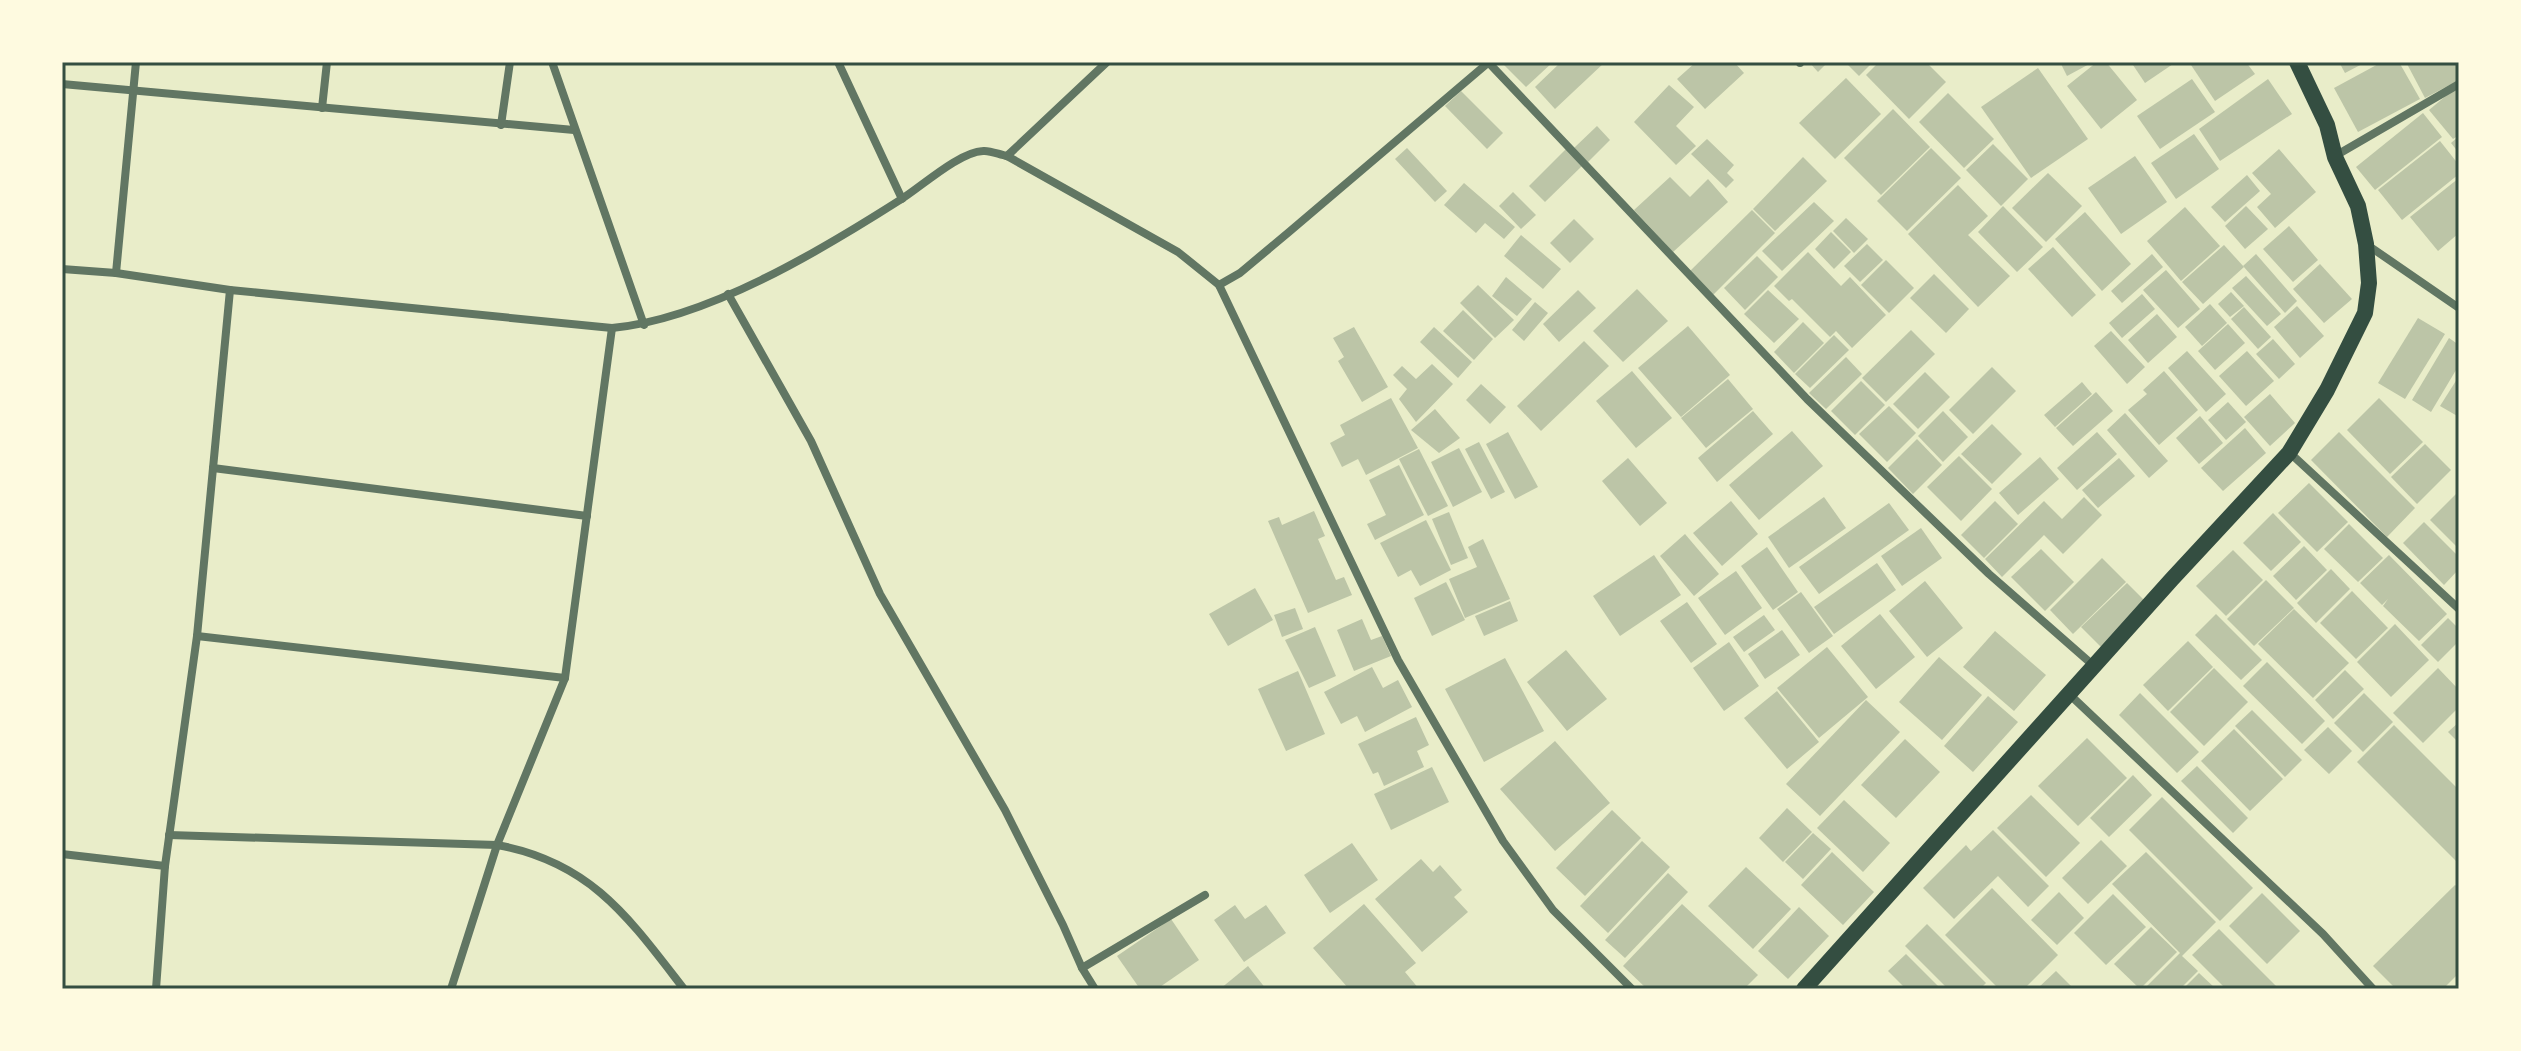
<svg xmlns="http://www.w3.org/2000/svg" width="2521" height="1051" font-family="'Exo 2',sans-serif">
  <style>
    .building { fill: #bcc5a7 }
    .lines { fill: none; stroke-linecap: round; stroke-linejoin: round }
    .minor { stroke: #617663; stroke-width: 8 }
    .secondary { stroke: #344e41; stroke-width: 16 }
    .neatline { fill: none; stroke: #344e41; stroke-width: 3 }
  </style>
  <rect width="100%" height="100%" fill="#e9edc9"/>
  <g class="building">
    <polygon points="1505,62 1553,62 1526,87 1503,64"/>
    <polygon points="1561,62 1605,62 1555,109 1535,87"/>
    <polygon points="1696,62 1714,62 1716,64 1734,62 1744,73 1705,109 1677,79"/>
    <polygon points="1809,62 1828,62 1818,72"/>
    <polygon points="1845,62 1873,62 1859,76"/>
    <polygon points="1879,62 1926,62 1946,82 1909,119 1866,75"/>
    <polygon points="2060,62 2093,62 2067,76"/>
    <polygon points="2097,62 2106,62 2137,100 2101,129 2067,86"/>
    <polygon points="2131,62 2176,62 2145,83"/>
    <polygon points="2189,62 2246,62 2255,74 2215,101"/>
    <polygon points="2339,62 2366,62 2345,73"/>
    <polygon points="2382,62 2399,62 2420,99 2358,132 2334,88"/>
    <polygon points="2406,62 2456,62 2459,68 2459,80 2425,98"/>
    <polygon points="2038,68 2088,139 2031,178 1981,107"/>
    <polygon points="1846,78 1881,114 1835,159 1799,123"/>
    <polygon points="2192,79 2215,112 2160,149 2137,116"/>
    <polygon points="2268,79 2292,114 2220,161 2199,129"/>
    <polygon points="1669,85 1694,107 1676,126 1696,146 1676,165 1634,122"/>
    <polygon points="2459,85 2459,135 2453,139 2429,110"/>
    <polygon points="1461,91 1503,133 1487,149 1445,106"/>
    <polygon points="1948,93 1994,139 1964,168 1919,122"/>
    <polygon points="1893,109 1930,147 1881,195 1844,158"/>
    <polygon points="2423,113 2442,137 2375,190 2356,167"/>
    <polygon points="1597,126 1610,140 1588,162 1574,148"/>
    <polygon points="2194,134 2219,169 2176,199 2151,163"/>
    <polygon points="2459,136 2459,153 2451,143"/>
    <polygon points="1707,139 1734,165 1727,173 1734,180 1726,188 1691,154"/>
    <polygon points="2440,141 2459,165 2459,174 2402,220 2378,190"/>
    <polygon points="1993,144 2028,179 2001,206 1966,170"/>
    <polygon points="1407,148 1447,191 1435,202 1395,159"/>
    <polygon points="1931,148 1961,178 1907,231 1877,201"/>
    <polygon points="1566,149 1583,165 1545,202 1529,186"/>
    <polygon points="2279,149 2316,192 2275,228 2257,207 2271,194 2252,173"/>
    <polygon points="2135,156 2167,202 2121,234 2088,188"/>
    <polygon points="1803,157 1827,181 1775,231 1753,209"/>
    <polygon points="2048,173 2082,206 2046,242 2012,208"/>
    <polygon points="2247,175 2260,191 2225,222 2211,207"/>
    <polygon points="1670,177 1690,197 1708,179 1728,202 1673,252 1634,210"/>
    <polygon points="2459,178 2459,233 2438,251 2410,217"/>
    <polygon points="1464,183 1515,227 1504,239 1485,223 1476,233 1444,205"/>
    <polygon points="1958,185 1988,216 1968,235 2010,276 1978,307 1908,234"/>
    <polygon points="1513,192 1536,215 1521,229 1499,206"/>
    <polygon points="1814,202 1834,221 1782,271 1762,251"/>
    <polygon points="2003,206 2043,247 2017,272 1978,232"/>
    <polygon points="2246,206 2268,229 2245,249 2225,226"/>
    <polygon points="2185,207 2220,246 2181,281 2147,241"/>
    <polygon points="1752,210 1775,233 1711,297 1688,273"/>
    <polygon points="2085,212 2131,264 2102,291 2055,239"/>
    <polygon points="1846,218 1868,239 1854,253 1833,231"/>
    <polygon points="1574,219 1594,239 1570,263 1550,243"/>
    <polygon points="2289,226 2318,260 2293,282 2263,249"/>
    <polygon points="1831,232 1851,252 1834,269 1815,249"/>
    <polygon points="1521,235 1561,269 1543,289 1504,256"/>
    <polygon points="1867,244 1883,260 1860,282 1844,266"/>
    <polygon points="2224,245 2244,267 2203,304 2182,282"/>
    <polygon points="2053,247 2096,295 2072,317 2028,269"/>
    <polygon points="1808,252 1841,286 1850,277 1886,315 1852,348 1836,331 1830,337 1792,299 1789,301 1774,286"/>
    <polygon points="2152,254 2163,267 2122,303 2111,291"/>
    <polygon points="2256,254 2297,301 2285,313 2243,266"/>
    <polygon points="1757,256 1778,277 1745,310 1724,288"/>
    <polygon points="1886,260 1914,288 1889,313 1861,285"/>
    <polygon points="2320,264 2352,299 2324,323 2293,289"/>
    <polygon points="2166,270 2200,309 2178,328 2143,290"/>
    <polygon points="1934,274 1969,309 1946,333 1910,298"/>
    <polygon points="2246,276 2281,314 2267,326 2232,288"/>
    <polygon points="1506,277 1532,299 1517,316 1492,296"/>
    <polygon points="1478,285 1514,320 1495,338 1460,303"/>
    <polygon points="1637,289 1668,321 1623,362 1593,331"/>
    <polygon points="1578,290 1596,308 1559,342 1543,324"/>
    <polygon points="1768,290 1799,319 1774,343 1744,314"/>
    <polygon points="2231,292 2244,306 2230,317 2218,304"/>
    <polygon points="2142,294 2155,309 2122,338 2109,323"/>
    <polygon points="1535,302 1548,313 1524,341 1512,330"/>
    <polygon points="2210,304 2227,323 2202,346 2185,327"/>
    <polygon points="2297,306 2324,336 2300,358 2274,327"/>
    <polygon points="2244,307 2271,337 2258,349 2231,319"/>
    <polygon points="1463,310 1493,339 1474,360 1443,331"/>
    <polygon points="2157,314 2177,337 2148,363 2128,340"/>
    <polygon points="2418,318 2445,334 2405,399 2378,383"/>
    <polygon points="1803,322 1824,343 1794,373 1774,352"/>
    <polygon points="2228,324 2245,343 2215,370 2198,351"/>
    <polygon points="1688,326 1730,375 1681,417 1638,368"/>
    <polygon points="1354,327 1388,387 1362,402 1338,361 1344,357 1333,338"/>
    <polygon points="1434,327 1472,362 1458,378 1420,342"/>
    <polygon points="1911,330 1935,354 1886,402 1862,378"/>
    <polygon points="2111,331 2145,367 2127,384 2094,346"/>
    <polygon points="1834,335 1849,350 1810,388 1795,374"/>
    <polygon points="2449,338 2459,345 2459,365 2431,412 2412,400"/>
    <polygon points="2273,339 2295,364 2279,379 2256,354"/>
    <polygon points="1584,341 1609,366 1541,431 1517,406"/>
    <polygon points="2187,351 2226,394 2206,412 2168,368"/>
    <polygon points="2247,351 2274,381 2246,406 2219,376"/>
    <polygon points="1846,357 1862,374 1826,409 1809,393"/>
    <polygon points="1432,364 1453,384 1416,422 1399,399 1407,389 1393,375 1402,366 1416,379"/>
    <polygon points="1992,367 2016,391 1973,434 1949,410"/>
    <polygon points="1632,371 1672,418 1636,448 1596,401"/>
    <polygon points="2164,371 2198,410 2159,445 2128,410 2147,394 2143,390"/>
    <polygon points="1925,372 1950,397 1918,429 1893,404"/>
    <polygon points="2459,376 2459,417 2440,406"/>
    <polygon points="1728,379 1753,409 1706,448 1681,418"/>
    <polygon points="1861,381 1885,405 1855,435 1831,411"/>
    <polygon points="2082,382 2092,394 2055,427 2044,415"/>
    <polygon points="1481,384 1506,407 1490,424 1466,400"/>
    <polygon points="2096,392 2113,411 2073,446 2056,428"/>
    <polygon points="2270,394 2295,423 2270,446 2244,417"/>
    <polygon points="1391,398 1418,448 1366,475 1358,459 1342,467 1330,443 1345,435 1340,425"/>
    <polygon points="2379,398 2423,442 2390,474 2347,430"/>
    <polygon points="2228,402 2246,422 2226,440 2208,420"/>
    <polygon points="1889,406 1916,433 1887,462 1859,434"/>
    <polygon points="1435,409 1460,438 1439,453 1411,430"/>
    <polygon points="1753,411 1773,434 1717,482 1698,458"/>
    <polygon points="1943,411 1968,437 1943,462 1918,436"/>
    <polygon points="2125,413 2168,461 2149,478 2107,430"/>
    <polygon points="2200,416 2223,443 2199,464 2176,438"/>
    <polygon points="1992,424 2022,454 1992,484 1961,454"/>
    <polygon points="2245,428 2266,453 2223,491 2201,468"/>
    <polygon points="1792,431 1823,466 1759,520 1729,485"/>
    <polygon points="1508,432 1538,487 1515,499 1486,444"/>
    <polygon points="2097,432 2117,454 2077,490 2057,468"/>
    <polygon points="2339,432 2415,508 2387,537 2311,460"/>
    <polygon points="1917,439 1942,465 1913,494 1888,468"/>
    <polygon points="1479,442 1505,492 1491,499 1465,449"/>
    <polygon points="2425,444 2451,470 2417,504 2391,477"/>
    <polygon points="1459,448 1482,492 1453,507 1431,462"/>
    <polygon points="1419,449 1448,506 1428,516 1399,459"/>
    <polygon points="1959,456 1992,489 1961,521 1927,487"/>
    <polygon points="2040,457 2059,479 2018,515 1999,493"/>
    <polygon points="1628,458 1667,503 1640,526 1602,481"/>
    <polygon points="2119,458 2135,476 2098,508 2082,490"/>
    <polygon points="1399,465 1424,515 1375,540 1367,524 1386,515 1369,480"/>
    <polygon points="2309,483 2348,522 2317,552 2278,513"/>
    <polygon points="2459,491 2459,549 2430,520"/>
    <polygon points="1824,497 1846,528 1789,568 1768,537"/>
    <polygon points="2084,497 2102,515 2063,554 2044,535 2002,577 1985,559 2044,501 2062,519"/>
    <polygon points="1731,501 1758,534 1722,566 1693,533"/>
    <polygon points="1995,501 2018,524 1984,558 1961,535"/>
    <polygon points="1889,503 1909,530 1819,594 1799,567"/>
    <polygon points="1314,511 1325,536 1318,539 1336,580 1344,577 1352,595 1308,613 1268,521 1279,517 1282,525"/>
    <polygon points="1449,512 1468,558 1451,565 1432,519"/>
    <polygon points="2273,513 2301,542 2271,571 2243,543"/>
    <polygon points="1426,520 1451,570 1420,586 1411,570 1398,577 1380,543"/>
    <polygon points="2424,522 2459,557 2459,569 2444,585 2403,543"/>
    <polygon points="2349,524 2383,558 2358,582 2324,549"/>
    <polygon points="1921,528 1942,558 1902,586 1881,556"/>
    <polygon points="1685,534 1719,574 1694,596 1660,556"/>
    <polygon points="1483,539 1510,599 1465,618 1449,579 1477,567 1468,547"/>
    <polygon points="2304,546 2327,570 2296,600 2273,576"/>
    <polygon points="1767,547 1798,592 1773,610 1741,566"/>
    <polygon points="2041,549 2074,582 2045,611 2011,577"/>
    <polygon points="2233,550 2263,580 2226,616 2196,586"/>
    <polygon points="1654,555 1681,595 1620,636 1593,596"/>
    <polygon points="2389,555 2447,614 2419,641 2383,606 2388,599 2382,605 2360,583"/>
    <polygon points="2102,558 2126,582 2073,634 2050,610"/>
    <polygon points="1877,563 1896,590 1834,634 1814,607"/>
    <polygon points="2331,569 2350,589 2316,623 2297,603"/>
    <polygon points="1736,571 1762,608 1725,635 1698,598"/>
    <polygon points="2266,580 2294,608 2254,646 2227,619"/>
    <polygon points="1925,581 1963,628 1927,657 1889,611"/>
    <polygon points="1446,582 1465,620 1432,636 1414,598"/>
    <polygon points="2127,583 2146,602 2101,647 2081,627"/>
    <polygon points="1255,588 1273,620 1228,646 1209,614"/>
    <polygon points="2352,591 2388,628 2356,659 2320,623"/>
    <polygon points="1801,592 1833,636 1809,653 1777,609"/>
    <polygon points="1510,601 1518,621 1484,636 1475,616"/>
    <polygon points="1687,602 1717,644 1691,663 1660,621"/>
    <polygon points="1295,608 1303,629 1282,637 1274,615"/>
    <polygon points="2294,609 2349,663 2313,698 2258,644"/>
    <polygon points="1880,614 1915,657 1876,689 1841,646"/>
    <polygon points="2216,614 2262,660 2241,680 2195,635"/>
    <polygon points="1764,615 1775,630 1744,652 1733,637"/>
    <polygon points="2448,618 2459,629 2459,641 2438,662 2421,645"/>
    <polygon points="1362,619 1371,640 1382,636 1391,656 1354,671 1337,630"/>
    <polygon points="2395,624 2429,660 2391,697 2357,662"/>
    <polygon points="1315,627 1336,676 1309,688 1285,640"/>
    <polygon points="1782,630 1800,655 1765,679 1748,654"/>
    <polygon points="1995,631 2046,675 2014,711 1963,667"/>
    <polygon points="2188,641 2213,667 2168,711 2143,685"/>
    <polygon points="1729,642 1759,686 1724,711 1693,668"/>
    <polygon points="1827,647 1868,697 1819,738 1777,688"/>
    <polygon points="1566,650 1607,699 1567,731 1527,682"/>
    <polygon points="1939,657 1982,695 1942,740 1899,702"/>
    <polygon points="1505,658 1544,731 1484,762 1445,689"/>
    <polygon points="2267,662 2325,721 2302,744 2243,686"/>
    <polygon points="1372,667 1383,688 1398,680 1412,707 1365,732 1357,716 1341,724 1324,692"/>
    <polygon points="2214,668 2248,702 2204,746 2170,712"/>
    <polygon points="2438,668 2459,690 2459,707 2423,743 2393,713"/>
    <polygon points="2345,670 2364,689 2333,719 2315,700"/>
    <polygon points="1298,671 1325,734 1286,751 1258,689"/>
    <polygon points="1777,691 1819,742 1787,769 1744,718"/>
    <polygon points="2140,693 2199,752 2177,773 2119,715"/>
    <polygon points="2364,693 2393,722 2363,752 2334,723"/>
    <polygon points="1988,696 2018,722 1973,772 1944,746"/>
    <polygon points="1866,700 1900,732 1820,816 1786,784"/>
    <polygon points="2252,710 2302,760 2285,777 2235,726"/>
    <polygon points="1416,717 1429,745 1417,751 1424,767 1384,786 1378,772 1373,774 1358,744"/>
    <polygon points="2459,722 2459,743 2448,732"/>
    <polygon points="2394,725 2459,790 2459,864 2357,762"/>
    <polygon points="2328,727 2352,751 2329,774 2304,750"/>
    <polygon points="2234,729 2283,779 2250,811 2201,761"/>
    <polygon points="2087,738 2127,778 2078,826 2038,786"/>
    <polygon points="1905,739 1940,772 1896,818 1861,785"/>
    <polygon points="1555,741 1610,803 1555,851 1500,789"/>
    <polygon points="2197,766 2248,818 2233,833 2181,781"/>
    <polygon points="1432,767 1449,802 1391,830 1374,794"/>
    <polygon points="2133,775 2152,795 2109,837 2090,818"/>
    <polygon points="2031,795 2080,843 2046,877 1997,828"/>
    <polygon points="2162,797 2253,888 2220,921 2129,830"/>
    <polygon points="1844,800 1890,843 1863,872 1817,828"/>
    <polygon points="1787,808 1812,832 1783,862 1759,838"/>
    <polygon points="1612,810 1641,838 1585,896 1556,868"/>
    <polygon points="1993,830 2049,886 2028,907 1998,876 1954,919 1923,888 1966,845 1971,851"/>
    <polygon points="1813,833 1831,849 1803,879 1785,862"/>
    <polygon points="2101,840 2127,866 2088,904 2062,878"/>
    <polygon points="1642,841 1670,867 1608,933 1580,906"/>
    <polygon points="1352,843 1378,880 1330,913 1304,875"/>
    <polygon points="1832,852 1874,892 1843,925 1801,885"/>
    <polygon points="2146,852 2216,922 2182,956 2198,971 2180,989 2144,989 2180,953 2112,884"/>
    <polygon points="1421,859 1433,872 1440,865 1462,890 1454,897 1468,912 1422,952 1375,899"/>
    <polygon points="1746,867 1791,909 1753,949 1708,906"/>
    <polygon points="1668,873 1688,892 1625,958 1605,940"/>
    <polygon points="2455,885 2459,888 2459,973 2443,989 2396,989 2373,966"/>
    <polygon points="1992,888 2058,955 2024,989 1999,989 1945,935"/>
    <polygon points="2059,892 2084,918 2057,945 2031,920"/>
    <polygon points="2262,893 2300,931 2267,964 2229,926"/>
    <polygon points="2113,894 2146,927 2106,965 2074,933"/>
    <polygon points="1364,904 1416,963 1405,972 1419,989 1349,989 1313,948"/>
    <polygon points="1682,904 1758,975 1744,989 1647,989 1623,966"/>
    <polygon points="1235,905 1245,919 1266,905 1286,933 1244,962 1214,920"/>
    <polygon points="1799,907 1829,936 1788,979 1758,951"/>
    <polygon points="1171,919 1199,960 1157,989 1140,989 1117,956"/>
    <polygon points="1927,924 1986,983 1980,989 1948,989 1905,946"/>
    <polygon points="2151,927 2177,952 2140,989 2114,964"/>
    <polygon points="2219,929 2279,989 2226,989 2192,955"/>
    <polygon points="1906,954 1941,989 1906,989 1888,971"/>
    <polygon points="1248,966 1266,989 1220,989"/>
    <polygon points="2056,971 2074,989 2037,989"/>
    <polygon points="2199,973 2216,989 2183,989"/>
  </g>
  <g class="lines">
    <g class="minor">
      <polyline points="552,62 644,325"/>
      <polyline points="838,62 902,199"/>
      <polyline points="1488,62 1807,399 1989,574 2094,666"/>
      <polyline points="1800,62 1800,63"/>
      <polyline points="62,84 574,130"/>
      <polyline points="322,108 327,62"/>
      <polyline points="501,125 510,62"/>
      <polyline points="1007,156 1107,62"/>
      <polyline points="2335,156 2459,84"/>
      <polyline points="2366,244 2459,308"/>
      <path d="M62 269 116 273 230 290 612 328C707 319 820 251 900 200 921 187 959 152 983 151 990 150 1000 155 1007 156L1178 252 1219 285 1398 660 1503 841 1553 910 1632 989"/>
      <polyline points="116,273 136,62"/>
      <polyline points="1219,285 1240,273 1289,232 1489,62"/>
      <polyline points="728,294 811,441 880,594 1005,810 1063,925 1082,968 1095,989"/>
      <polyline points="2290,453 2459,609"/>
      <polyline points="213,468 587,516"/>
      <polyline points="197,636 565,678"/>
      <polyline points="2069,694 2323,934 2373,989"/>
      <path d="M169 835 497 845C591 862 629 918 684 989"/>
      <polyline points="62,854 165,866"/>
      <polyline points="1082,968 1205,895"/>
      <polyline points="156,989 165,866 197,636 230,290"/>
      <polyline points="451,989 497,845 565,678 612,328"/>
    </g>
    <polyline class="secondary" points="1804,989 2172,579 2289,453 2327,390 2365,313 2369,283 2366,244 2358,206 2335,157 2327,125 2297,62"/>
  </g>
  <rect width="2521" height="1051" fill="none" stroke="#fefae0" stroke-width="128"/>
  <rect x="64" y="64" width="2393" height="923" class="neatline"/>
</svg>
